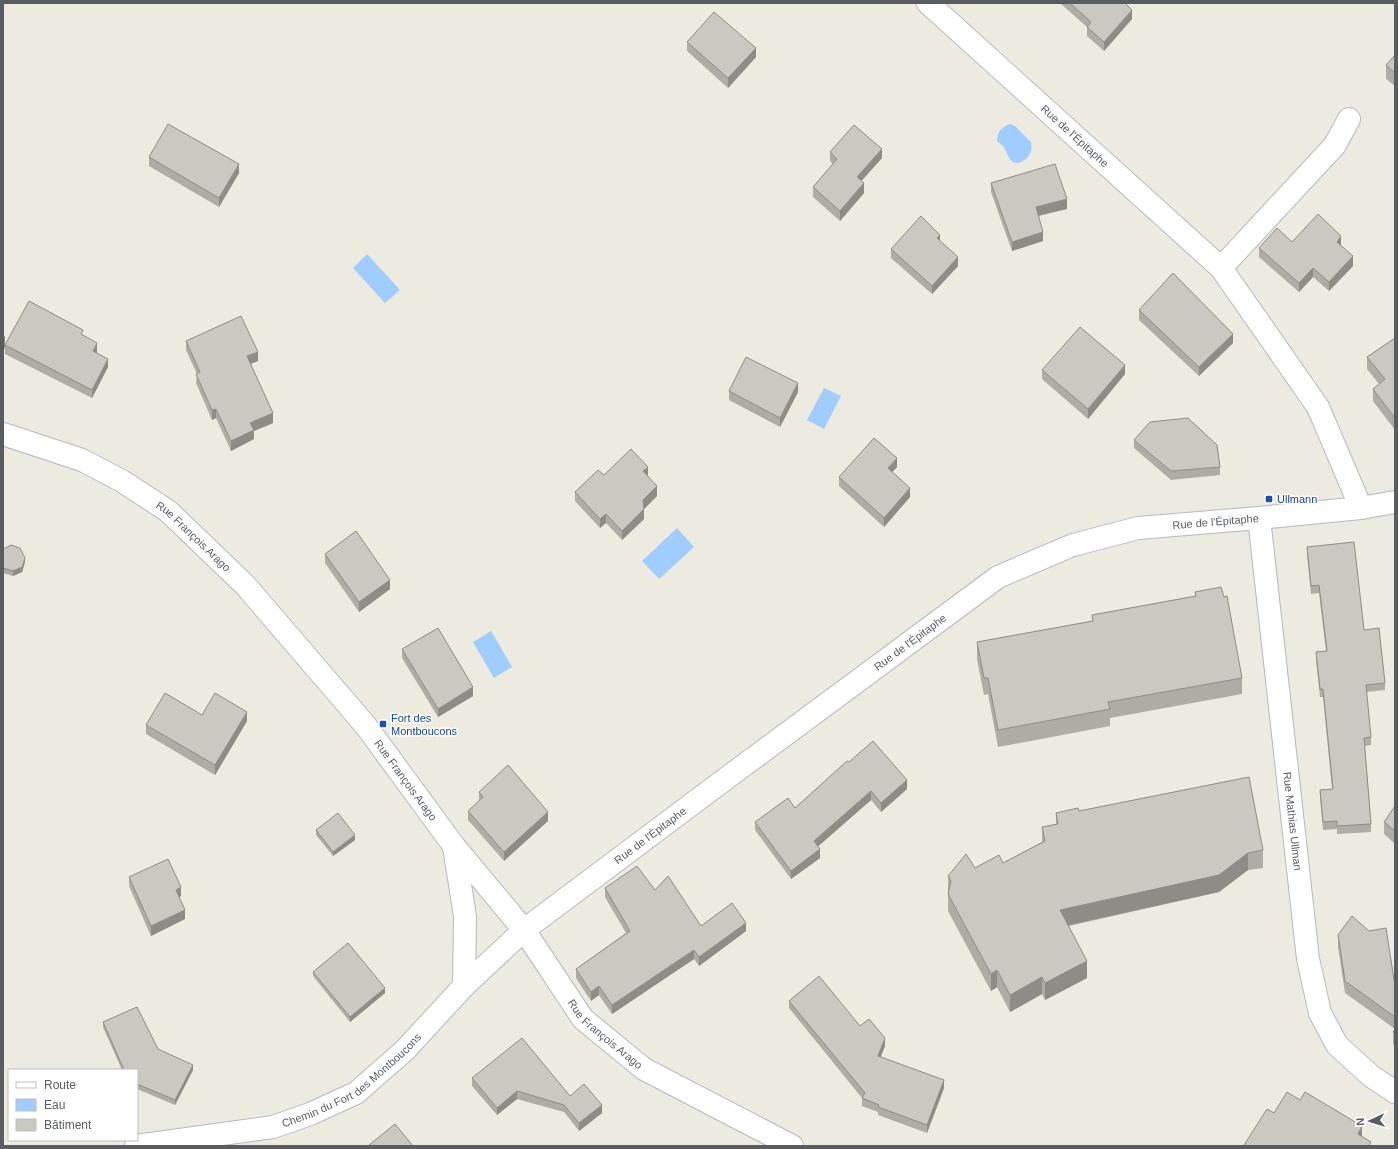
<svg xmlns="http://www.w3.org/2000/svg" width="1398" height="1149" font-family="Arial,sans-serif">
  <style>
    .water { fill: #9fcdff }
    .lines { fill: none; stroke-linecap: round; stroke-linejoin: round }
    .minor-casing { stroke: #b6b8be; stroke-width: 24 }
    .minor { stroke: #fff; stroke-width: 22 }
    .wall { fill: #aeaca5 }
    .shaded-wall { fill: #8d8c86 }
    .building { fill: #cac8c0; stroke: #8d8c86 }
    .transit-dot { fill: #1a4fb4; stroke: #fff; stroke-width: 1.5 }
    .labels { text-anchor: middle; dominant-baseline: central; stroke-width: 3; stroke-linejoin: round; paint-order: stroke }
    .street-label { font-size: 11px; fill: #595d62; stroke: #fff }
    .transit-label { font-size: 11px; fill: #164399; stroke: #fff; text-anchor: start }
  </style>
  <rect width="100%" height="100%" fill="#edebe0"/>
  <g class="water">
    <path d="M1010 124 1015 126 1031 142C1031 145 1032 148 1031 151 1029 158 1019 167 1012 161 1007 157 1007 151 1004 148 1003 145 999 143 997 141 997 132 1002 127 1010 124Z"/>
    <polygon points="367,254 400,290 385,303 353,268"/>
    <polygon points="824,388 841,396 824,429 807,420"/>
    <polygon points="677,528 694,547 659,579 642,561"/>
    <polygon points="491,631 512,667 494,678 473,642"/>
  </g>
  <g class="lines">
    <defs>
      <g id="minor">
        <path id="s1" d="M928 3 1221 268 1318 407 1361 508"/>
        <polyline points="1221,268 1335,145 1349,119"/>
        <path id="s2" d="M3 434 82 460 122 481 168 511 245 585 366 726 454 846 524 930 583 1019 644 1069 792 1146"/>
        <path id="s3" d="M1259 518 1308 959 1320 1013 1337 1045 1371 1076 1395 1092"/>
        <polyline points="454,847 465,916 464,986"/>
        <path id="s4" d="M136 1146 273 1127 310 1114 356 1093 405 1050 464 986 524 930 716 786 998 577 1073 545 1138 528 1259 518 1361 508 1395 502"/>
      </g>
    </defs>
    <use href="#minor" class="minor-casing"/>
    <use href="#minor" class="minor"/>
  </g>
  <g class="wall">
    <polygon points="1060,3 1125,3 1132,19 1104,51 1087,36 1087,27"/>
    <polygon points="687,42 756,57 728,88 687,51"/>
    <polygon points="1395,55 1395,86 1386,79 1386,65"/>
    <polygon points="830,152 882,158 861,181 864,193 840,221 813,197 813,187 833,164 830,161"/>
    <polygon points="149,157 239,173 219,207 149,166"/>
    <polygon points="991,183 1067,209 1039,216 1043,241 1012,251 991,192"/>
    <polygon points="940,241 958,266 932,294 891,258 891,249"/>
    <polygon points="1292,242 1341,245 1341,246 1353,266 1329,291 1313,277 1299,292 1259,257 1259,248"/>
    <polygon points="1139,310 1233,343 1199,376 1139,320"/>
    <polygon points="83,335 97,352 97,353 108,367 92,398 5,354 5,348 3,336 5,344"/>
    <polygon points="1395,338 1395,430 1373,401 1373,389 1379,384 1367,369 1367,357"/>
    <polygon points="186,341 258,361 251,364 273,423 254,431 254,439 231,451 216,418 212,420 196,383 197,374 186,350"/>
    <polygon points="1042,370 1125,374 1088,419 1042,379"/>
    <polygon points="729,391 798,392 780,427 729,400"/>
    <polygon points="1134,440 1220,467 1220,475 1171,480 1134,448"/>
    <polygon points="897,467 892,472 910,497 884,527 839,486 839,477"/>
    <polygon points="604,475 648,476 657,496 644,509 644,519 622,540 606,523 600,528 575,501 575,492"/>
    <polygon points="1307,547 1364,630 1385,683 1385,690 1366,692 1371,737 1371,745 1365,746 1371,824 1371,832 1337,834 1337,829 1323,830 1320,798 1320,790 1332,789 1323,697 1320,697 1316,660 1316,652 1326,651 1319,593 1311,594 1307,555"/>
    <polygon points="3,549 25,562 22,572 13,576 3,573"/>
    <polygon points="325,554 390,589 359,612 325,563"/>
    <polygon points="1195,592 1242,678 1242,694 1110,718 1110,726 998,747 988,694 984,695 977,659 977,642 1092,621 1092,615 1195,596"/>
    <polygon points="402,649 473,696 438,717 402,658"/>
    <polygon points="202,715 247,721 215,775 146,734 146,725"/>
    <polygon points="849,762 907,789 881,812 871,800 818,846 820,858 791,879 755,830 755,822 795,808"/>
    <polygon points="479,792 548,821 504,861 468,820 468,811 479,801"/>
    <polygon points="1395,806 1395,844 1384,834 1384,822"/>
    <polygon points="1079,811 1263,850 1263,868 1248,870 1219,892 1069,926 1087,978 1045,1000 1042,994 1010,1012 997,987 991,991 948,911 948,876 975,868 1003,863 1042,842 1042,827 1056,824 1056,813"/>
    <polygon points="316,830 355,840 333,856 316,835"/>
    <polygon points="129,877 181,896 179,897 185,919 151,936 129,886"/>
    <polygon points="605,888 655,890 701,926 746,931 699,966 694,959 612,1014 599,995 591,1001 576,978 576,969 626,933 605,897"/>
    <polygon points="1338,935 1395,986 1395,1046 1393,1044 1393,1032 1395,1029 1345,993 1338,947"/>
    <polygon points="313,972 385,993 350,1022 313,976"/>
    <polygon points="789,1001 860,1026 885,1046 880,1057 944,1088 927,1133 878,1115 878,1112 862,1106 862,1098 789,1008"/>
    <polygon points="103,1022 158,1049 193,1070 175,1105 137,1089 137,1070 122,1070 103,1027"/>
    <polygon points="472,1078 570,1096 602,1113 579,1131 564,1112 517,1099 497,1115 472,1086"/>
  </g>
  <g class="shaded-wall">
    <polygon points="1132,10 1132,19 1104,51 1104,42"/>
    <polygon points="756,48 756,57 728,88 728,78"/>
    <polygon points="882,149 882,158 857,186 857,177"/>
    <polygon points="239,164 239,173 219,207 219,198"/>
    <polygon points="864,183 864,193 840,221 840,211"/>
    <polygon points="1067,199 1067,209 1036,216 1036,207"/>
    <polygon points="1043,232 1043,241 1012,251 1012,242"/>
    <polygon points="940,235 940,243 937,238"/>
    <polygon points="1341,236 1341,245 1337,251 1337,242"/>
    <polygon points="1353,256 1353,266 1329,291 1329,282"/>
    <polygon points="958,257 958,266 932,294 932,286"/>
    <polygon points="1313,268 1313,277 1299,292 1299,283"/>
    <polygon points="1233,334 1233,343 1199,376 1199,367"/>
    <polygon points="5,337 5,346 5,345 5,348 3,351 3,342"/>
    <polygon points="97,343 97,352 93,360 93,351"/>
    <polygon points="258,352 258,361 247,365 247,356"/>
    <polygon points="108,359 108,367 92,398 92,390"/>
    <polygon points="1125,365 1125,374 1088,419 1088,409"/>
    <polygon points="798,383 798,392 780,427 780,418"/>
    <polygon points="216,409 216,418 212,420 212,410"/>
    <polygon points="273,413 273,423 254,431 254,439 231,451 231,441 250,423"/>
    <polygon points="897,458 897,467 888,477 888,468"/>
    <polygon points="648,467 648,476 643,471"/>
    <polygon points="657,486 657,496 643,510 643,500"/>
    <polygon points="910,488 910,497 884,527 884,518"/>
    <polygon points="644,509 644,519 622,540 622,531"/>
    <polygon points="606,514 606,523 600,528 600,519"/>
    <polygon points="25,558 25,562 22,572 13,576 13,571"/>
    <polygon points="390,580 390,589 359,612 359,602"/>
    <polygon points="473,687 473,696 438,717 438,709"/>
    <polygon points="247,712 247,721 215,775 215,765"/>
    <polygon points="907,780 907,789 881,812 881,803"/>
    <polygon points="871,791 871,800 814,850 814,841"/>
    <polygon points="548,812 548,821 504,861 504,852"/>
    <polygon points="355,835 355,840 333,856 333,852"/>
    <polygon points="820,849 820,858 791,879 791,871"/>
    <polygon points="1248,853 1248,870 1219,892 1060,927 1060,910"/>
    <polygon points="181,887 181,896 176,899 176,890"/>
    <polygon points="185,910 185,919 151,936 151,926"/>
    <polygon points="746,923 746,931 699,966 699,957"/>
    <polygon points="694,950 694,959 612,1014 612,1005"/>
    <polygon points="1087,961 1087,978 1045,1000 1045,983"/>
    <polygon points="997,970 997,987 991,991 991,974"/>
    <polygon points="1042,977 1042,994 1010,1012 1010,995"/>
    <polygon points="599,986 599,995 591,1001 591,992"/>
    <polygon points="385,988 385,993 350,1022 350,1017"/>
    <polygon points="885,1038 885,1046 878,1064 878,1056"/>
    <polygon points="193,1065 193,1070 175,1105 175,1100"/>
    <polygon points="944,1080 944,1088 927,1133 927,1125"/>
    <polygon points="517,1091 517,1099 497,1115 497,1108"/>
    <polygon points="602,1105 602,1113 579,1131 579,1123"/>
    <polygon points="1362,1126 1362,1139 1358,1134"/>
  </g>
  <g class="building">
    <polygon points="1070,3 1125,3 1132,10 1104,42 1087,27 1091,22"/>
    <polygon points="714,12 756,48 728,78 687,42"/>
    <polygon points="1395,55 1395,73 1386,65"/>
    <polygon points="168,124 239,164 219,198 149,157"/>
    <polygon points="854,125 882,149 857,177 864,183 840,211 813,187 837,159 830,152"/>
    <polygon points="1055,164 1067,199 1036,207 1043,232 1012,242 991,183"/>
    <polygon points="1318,214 1341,236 1337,242 1353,256 1329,282 1313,268 1299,283 1259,248 1277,228 1292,242"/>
    <polygon points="921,216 940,235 937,238 958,257 932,286 891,249"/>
    <polygon points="1173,273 1233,334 1199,367 1139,310"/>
    <polygon points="29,301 83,330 81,334 97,343 93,351 108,359 92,390 5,345"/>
    <polygon points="241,316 258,352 247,356 273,413 250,423 254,430 231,441 216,409 212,410 196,374 200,372 186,341"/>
    <polygon points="1080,327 1125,365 1088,409 1042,370"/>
    <polygon points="3,336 5,337 3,342"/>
    <polygon points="1395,338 1395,418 1373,389 1385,379 1367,357"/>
    <polygon points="746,357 798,383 780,418 729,391"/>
    <polygon points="1188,418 1217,445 1220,467 1171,471 1134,440 1150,422"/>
    <polygon points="874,438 897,458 888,468 910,488 884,518 839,477"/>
    <polygon points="631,449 648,467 643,471 657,486 643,500 644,509 622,531 606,514 600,519 575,492 598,470 604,475"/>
    <polygon points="356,531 390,580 359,602 325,554"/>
    <polygon points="1354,542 1364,630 1379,628 1385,683 1366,685 1371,737 1364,738 1371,824 1337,826 1337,821 1323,822 1320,790 1333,789 1323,689 1320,689 1316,652 1327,651 1319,585 1311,586 1307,547"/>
    <polygon points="11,545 20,548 25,558 22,567 13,571 3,568 3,549"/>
    <polygon points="1221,587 1224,597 1227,596 1242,678 1108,702 1110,709 998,730 988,678 984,678 977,642 1093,621 1092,615 1196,596 1195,592"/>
    <polygon points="438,628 473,687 438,709 402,649"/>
    <polygon points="165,693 202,715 215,693 247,712 215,765 146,725"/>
    <polygon points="873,741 907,780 881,803 871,791 814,841 820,849 791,871 755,822 788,798 795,808 847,761 849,762"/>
    <polygon points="508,765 548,812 504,852 468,811 483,797 479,792"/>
    <polygon points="1249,777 1263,850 1248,853 1219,875 1060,910 1087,961 1045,983 1042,977 1010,995 997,970 991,974 948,894 951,881 948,876 966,854 975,868 999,855 1003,863 1045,841 1042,827 1058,824 1056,813 1078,808 1079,811"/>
    <polygon points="1395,806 1395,831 1384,822"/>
    <polygon points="338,813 355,835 333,852 316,830"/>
    <polygon points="168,859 181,887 176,890 185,910 151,926 129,877"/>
    <polygon points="637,866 655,890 668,876 701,926 732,903 746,923 699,957 694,950 612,1005 599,986 591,992 576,969 630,931 605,888"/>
    <polygon points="1352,916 1369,931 1386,928 1395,986 1395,1017 1345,981 1338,935"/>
    <polygon points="348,943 385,988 350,1017 313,972"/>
    <polygon points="819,976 860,1026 869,1019 885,1038 878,1056 944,1080 927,1125 878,1107 879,1105 862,1098 865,1093 789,1001"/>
    <polygon points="137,1007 158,1049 193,1065 175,1100 137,1084 137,1070 124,1070 103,1022"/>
    <polygon points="1395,1029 1395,1034 1393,1032"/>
    <polygon points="522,1038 570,1096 584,1084 602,1105 579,1123 564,1105 517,1091 497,1108 472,1078"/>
    <polygon points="1287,1092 1300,1100 1305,1092 1362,1126 1358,1134 1371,1142 1369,1146 1246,1146 1244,1145 1267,1109 1274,1113"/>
    <polygon points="395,1124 413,1146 368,1146"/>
  </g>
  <g class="transit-dot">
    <rect x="1265" y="495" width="8" height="8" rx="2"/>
    <rect x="379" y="720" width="8" height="8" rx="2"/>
  </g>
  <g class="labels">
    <g class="street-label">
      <text stroke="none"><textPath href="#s1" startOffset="198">Rue de l'Épitaphe</textPath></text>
      <text stroke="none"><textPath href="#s4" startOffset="1280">Rue de l'Épitaphe</textPath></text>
      <text stroke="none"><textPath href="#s2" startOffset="219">Rue François Arago</textPath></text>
      <text stroke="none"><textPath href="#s4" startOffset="944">Rue de l'Épitaphe</textPath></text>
      <text stroke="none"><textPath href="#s2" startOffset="543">Rue François Arago</textPath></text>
      <text stroke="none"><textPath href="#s3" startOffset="305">Rue Mathias Ullman</textPath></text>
      <text stroke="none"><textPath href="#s4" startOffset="620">Rue de l'Épitaphe</textPath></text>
      <text stroke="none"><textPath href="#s2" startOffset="867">Rue François Arago</textPath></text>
      <text stroke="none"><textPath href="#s4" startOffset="231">Chemin du Fort des Montboucons</textPath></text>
    </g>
    <g class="transit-label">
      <text x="1277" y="499">Ullmann</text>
      <text x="391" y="718">Fort des<tspan x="391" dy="13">Montboucons</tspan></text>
    </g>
  </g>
  <rect width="1398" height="1149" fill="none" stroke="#595d62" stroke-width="8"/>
  <rect x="8" y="1069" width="130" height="72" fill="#ffffff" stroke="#bdbec0"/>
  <rect x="16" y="1082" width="20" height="6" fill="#ffffff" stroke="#bdbec0"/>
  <text x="44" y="1089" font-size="12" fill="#595d62">Route</text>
  <rect x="16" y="1099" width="20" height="12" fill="#9fcdff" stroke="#bdbec0"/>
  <text x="44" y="1109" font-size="12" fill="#595d62">Eau</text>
  <rect x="16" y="1119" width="20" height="12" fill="#cac8c0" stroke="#bdbec0"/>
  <text x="44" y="1129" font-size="12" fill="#595d62">Bâtiment</text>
  <g transform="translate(1370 1121) rotate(266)" stroke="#ffffff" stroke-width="3" paint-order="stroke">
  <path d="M0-3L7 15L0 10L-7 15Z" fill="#595d62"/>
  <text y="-6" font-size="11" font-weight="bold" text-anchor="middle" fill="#595d62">N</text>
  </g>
</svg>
